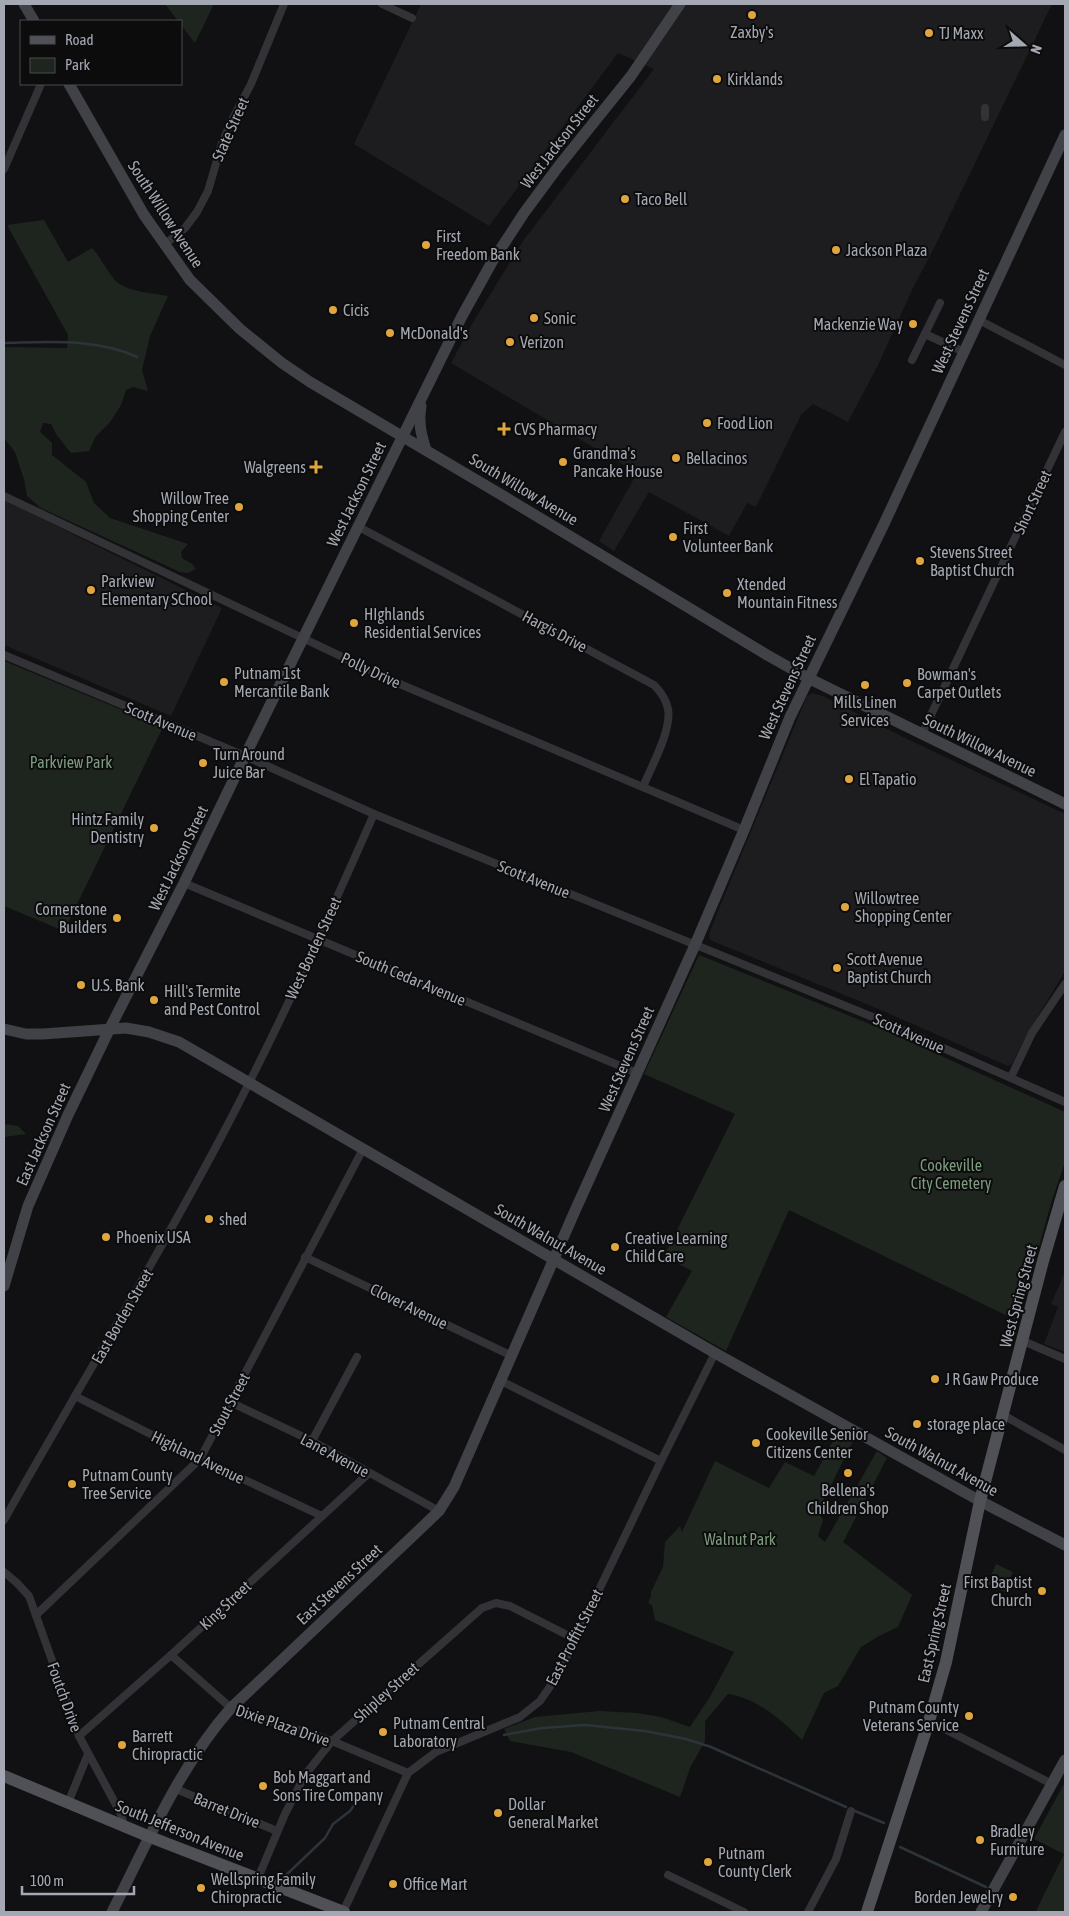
<svg xmlns="http://www.w3.org/2000/svg" width="1069" height="1916" font-family="'Asap Condensed',sans-serif">
  <style>
    .built { fill: #1d1d1f }
    .green { fill: #1e251f }
    .lines { fill: none; stroke-linecap: round; stroke-linejoin: round }
    .stream { stroke: #2c343a; stroke-width: 2.5 }
    .street { stroke: #333337; stroke-width: 8 }
    .secondary { stroke: #414247; stroke-width: 11 }
    .primary { stroke: #4f5156; stroke-width: 12 }
    .poi-dot { fill: #dfa63d; stroke: #0c0c0d; stroke-width: 2 }
    .labels { text-anchor: middle; dominant-baseline: central; stroke-width: 4; stroke-linejoin: round; paint-order: stroke }
    .poi-label { font-size: 16px; fill: #a4a8b2; stroke: #0c0c0d; text-anchor: start }
    .street-label { font-size: 16px; fill: #a4a8b2; stroke: #0c0c0d }
    .park-label { font-size: 16px; fill: #7d9b7e; stroke: #0c0c0d }
  </style>
  <rect width="100%" height="100%" fill="#111113"/>
  <g class="built">
    <polygon points="421,4 1052,4 936,244 912,290 878,365 848,422 813,404 801,415 756,507 747,503 729,536 649,492 614,551 599,541 637,473 451,363 472,324 523,241 654,69 618,53 489,226 354,144"/>
    <polygon points="4,500 222,608 171,716 4,645"/>
    <polygon points="812,693 823,696 901,736 1065,814 1065,971 1024,1040 1012,1064 1008,1066 1001,1063 881,1010 710,940 709,934 720,906 807,696"/>
    <polygon points="1065,1272 1065,1352 1044,1344 1058,1307 1051,1304"/>
  </g>
  <g class="green">
    <polygon points="165,4 214,4 195,43 181,25 181,21 178,21"/>
    <path d="M44 220 68 262 92 248C100 256 111 278 118 283 131 292 152 293 168 296L150 336 142 370 148 391 133 387 126 390 121 405 110 422 96 436 89 451 71 453 56 434 51 424 43 423 40 432 52 443V455L86 482 94 503 110 518 188 544 181 552 182 558 192 564 196 569 188 573 180 572 41 508 27 496 24 479 15 452 4 438V347L67 348 68 335 7 225Z"/>
    <polygon points="4,661 163,727 64,931 4,906"/>
    <polygon points="699,955 877,1027 1065,1112 1065,1162 1052,1200 1018,1321 789,1210 726,1351 666,1317 692,1271 664,1256 735,1114 644,1074"/>
    <polygon points="4,1124 18,1126 26,1134 4,1137"/>
    <path d="M839 1430 854 1439 818 1511 823 1520 818 1536 825 1542 877 1451 887 1458 843 1542 912 1595 898 1627 879 1636 861 1647 838 1686 824 1693 802 1740C781 1720 757 1698 728 1694L705 1721V1741L690 1768 680 1797 571 1752 510 1741 504 1729 535 1717 599 1711 637 1713 661 1717 690 1727 711 1695 734 1652 655 1620 652 1605 648 1603 651 1596V1592L663 1567 665 1542 680 1526 682 1532 715 1461 769 1488 785 1462 814 1476Z"/>
    <polygon points="996,1564 1013,1572 1009,1580 1012,1582 1007,1593 987,1584"/>
    <polygon points="1065,1782 1065,1912 1037,1912 1036,1911 1064,1854 1034,1839"/>
  </g>
  <g class="lines">
    <g class="stream">
      <path d="M4 343C48 342 96 338 137 357"/>
      <polyline points="504,1735 542,1728 585,1725 645,1731 686,1739 711,1747 846,1807"/>
      <polyline points="855,1811 884,1823"/>
      <polyline points="900,1847 986,1887"/>
      <polyline points="283,1878 325,1838 333,1824 350,1811 357,1801"/>
    </g>
    <g class="street">
      <polyline points="382,4 412,18"/>
      <polyline points="985,108 985,117"/>
      <polyline points="4,169 41,84"/>
      <polyline points="164,245 185,228 197,212 208,191 222,143 232,120 251,84 284,4"/>
      <polyline points="979,320 1065,365"/>
      <polyline points="925,334 964,352"/>
      <polyline points="912,360 940,303"/>
      <polyline points="4,496 395,682 744,830"/>
      <path d="M357 526 654 685C661 692 666 699 668 709 672 730 651 767 643 787"/>
      <polyline points="4,655 245,756 374,814 880,1020 1065,1102"/>
      <polyline points="922,734 1065,432"/>
      <polyline points="184,883 637,1073"/>
      <polyline points="1011,1077 1032,1033 1065,984"/>
      <polyline points="305,1257 512,1356"/>
      <polyline points="1023,1341 1065,1359"/>
      <polyline points="501,1381 661,1461"/>
      <polyline points="75,1396 200,1459 322,1516"/>
      <polyline points="230,1402 312,1441 439,1511"/>
      <polyline points="1003,1415 1065,1450"/>
      <polyline points="312,1441 357,1357"/>
      <path d="M4 1520C75 1394 150 1271 218 1143 275 1036 325 925 374 814"/>
      <polyline points="4,1572 17,1583 29,1596 79,1736 121,1814 124,1826"/>
      <polyline points="36,1615 200,1459 363,1149"/>
      <polyline points="171,1655 231,1708 332,1741 408,1773"/>
      <polyline points="929,1721 1052,1784"/>
      <polyline points="79,1736 171,1655 369,1473"/>
      <polyline points="176,1789 277,1831"/>
      <polyline points="68,1803 88,1754"/>
      <polyline points="668,1875 744,1912"/>
      <polyline points="258,1878 285,1814 305,1775 332,1741 482,1608 496,1603 510,1606 575,1639"/>
      <polyline points="343,1912 408,1773 436,1752 520,1717 540,1701 558,1675 661,1461 715,1353"/>
      <polyline points="808,1912 836,1859 851,1811"/>
    </g>
    <g class="secondary">
      <polyline points="24,4 34,21"/>
      <polyline points="69,84 144,215 190,280 240,329 282,363 310,382 500,494 767,655 808,678 1065,804"/>
      <path d="M421 406C418 422 421 434 426 450"/>
      <polyline points="4,1029 26,1034 43,1034 126,1028 149,1032 179,1042 715,1353 980,1501 1065,1545"/>
      <polyline points="4,1286 28,1206 68,1115 110,1028 184,883 245,756 462,316 492,262 524,213 558,167 631,76 680,4"/>
      <path d="M112 1912C147 1843 179 1767 231 1708L417 1532 439 1511 454 1487 574 1213 695 945 744 830 790 717 883 526 1065 135"/>
      <polyline points="981,1912 1065,1760"/>
    </g>
    <g class="primary">
      <polyline points="4,1776 150,1837 344,1912"/>
      <polyline points="867,1912 929,1721 946,1662 980,1501 1043,1261 1065,1186"/>
    </g>
  </g>
  <g class="poi-dot">
    <circle cx="752" cy="15" r="5"/>
    <circle cx="929" cy="33" r="5"/>
    <circle cx="717" cy="79" r="5"/>
    <circle cx="625" cy="199" r="5"/>
    <circle cx="426" cy="245" r="5"/>
    <circle cx="836" cy="250" r="5"/>
    <circle cx="333" cy="310" r="5"/>
    <circle cx="534" cy="318" r="5"/>
    <circle cx="913" cy="324" r="5"/>
    <circle cx="390" cy="333" r="5"/>
    <circle cx="510" cy="342" r="5"/>
    <circle cx="707" cy="423" r="5"/>
    <path d="M501.5 421.5h5v5h5v5h-5v5h-5v-5h-5v-5h5z"/>
    <circle cx="676" cy="458" r="5"/>
    <circle cx="563" cy="462" r="5"/>
    <path d="M313.5 459.5h5v5h5v5h-5v5h-5v-5h-5v-5h5z"/>
    <circle cx="239" cy="507" r="5"/>
    <circle cx="673" cy="537" r="5"/>
    <circle cx="920" cy="561" r="5"/>
    <circle cx="91" cy="590" r="5"/>
    <circle cx="727" cy="593" r="5"/>
    <circle cx="354" cy="623" r="5"/>
    <circle cx="224" cy="682" r="5"/>
    <circle cx="907" cy="683" r="5"/>
    <circle cx="865" cy="685" r="5"/>
    <circle cx="203" cy="763" r="5"/>
    <circle cx="849" cy="779" r="5"/>
    <circle cx="154" cy="828" r="5"/>
    <circle cx="845" cy="907" r="5"/>
    <circle cx="117" cy="918" r="5"/>
    <circle cx="837" cy="968" r="5"/>
    <circle cx="81" cy="985" r="5"/>
    <circle cx="154" cy="1000" r="5"/>
    <circle cx="209" cy="1219" r="5"/>
    <circle cx="106" cy="1237" r="5"/>
    <circle cx="615" cy="1247" r="5"/>
    <circle cx="935" cy="1379" r="5"/>
    <circle cx="917" cy="1424" r="5"/>
    <circle cx="756" cy="1443" r="5"/>
    <circle cx="848" cy="1473" r="5"/>
    <circle cx="72" cy="1484" r="5"/>
    <circle cx="1042" cy="1591" r="5"/>
    <circle cx="969" cy="1716" r="5"/>
    <circle cx="383" cy="1732" r="5"/>
    <circle cx="122" cy="1745" r="5"/>
    <circle cx="263" cy="1786" r="5"/>
    <circle cx="498" cy="1813" r="5"/>
    <circle cx="980" cy="1840" r="5"/>
    <circle cx="708" cy="1862" r="5"/>
    <circle cx="393" cy="1884" r="5"/>
    <circle cx="201" cy="1888" r="5"/>
    <circle cx="1013" cy="1897" r="5"/>
  </g>
  <g class="labels">
    <g class="poi-label">
      <text x="752" y="32" text-anchor="middle">Zaxby's</text>
      <text x="939" y="33">TJ Maxx</text>
      <text x="727" y="79">Kirklands</text>
      <text x="635" y="199">Taco Bell</text>
      <text x="436" y="236">First<tspan x="436" dy="18">Freedom Bank</tspan></text>
      <text x="846" y="250">Jackson Plaza</text>
      <text x="343" y="310">Cicis</text>
      <text x="544" y="318">Sonic</text>
      <text x="903" y="324" text-anchor="end">Mackenzie Way</text>
      <text x="400" y="333">McDonald's</text>
      <text x="520" y="342">Verizon</text>
      <text x="717" y="423">Food Lion</text>
      <text x="514" y="429">CVS Pharmacy</text>
      <text x="573" y="453">Grandma's<tspan x="573" dy="18">Pancake House</tspan></text>
      <text x="686" y="458">Bellacinos</text>
      <text x="306" y="467" text-anchor="end">Walgreens</text>
      <text x="229" y="498" text-anchor="end">Willow Tree<tspan x="229" dy="18">Shopping Center</tspan></text>
      <text x="683" y="528">First<tspan x="683" dy="18">Volunteer Bank</tspan></text>
      <text x="930" y="552">Stevens Street<tspan x="930" dy="18">Baptist Church</tspan></text>
      <text x="101" y="581">Parkview<tspan x="101" dy="18">Elementary SChool</tspan></text>
      <text x="737" y="584">Xtended<tspan x="737" dy="18">Mountain Fitness</tspan></text>
      <text x="364" y="614">HIghlands<tspan x="364" dy="18">Residential Services</tspan></text>
      <text x="234" y="673">Putnam 1st<tspan x="234" dy="18">Mercantile Bank</tspan></text>
      <text x="917" y="674">Bowman's<tspan x="917" dy="18">Carpet Outlets</tspan></text>
      <text x="865" y="702" text-anchor="middle">Mills Linen<tspan x="865" dy="18">Services</tspan></text>
      <text x="213" y="754">Turn Around<tspan x="213" dy="18">Juice Bar</tspan></text>
      <text x="859" y="779">El Tapatio</text>
      <text x="144" y="819" text-anchor="end">Hintz Family<tspan x="144" dy="18">Dentistry</tspan></text>
      <text x="855" y="898">Willowtree<tspan x="855" dy="18">Shopping Center</tspan></text>
      <text x="107" y="909" text-anchor="end">Cornerstone<tspan x="107" dy="18">Builders</tspan></text>
      <text x="847" y="959">Scott Avenue<tspan x="847" dy="18">Baptist Church</tspan></text>
      <text x="91" y="985">U.S. Bank</text>
      <text x="164" y="991">Hill's Termite<tspan x="164" dy="18">and Pest Control</tspan></text>
      <text x="219" y="1219">shed</text>
      <text x="116" y="1237">Phoenix USA</text>
      <text x="625" y="1238">Creative Learning<tspan x="625" dy="18">Child Care</tspan></text>
      <text x="945" y="1379">J R Gaw Produce</text>
      <text x="927" y="1424">storage place</text>
      <text x="766" y="1434">Cookeville Senior<tspan x="766" dy="18">Citizens Center</tspan></text>
      <text x="82" y="1475">Putnam County<tspan x="82" dy="18">Tree Service</tspan></text>
      <text x="848" y="1490" text-anchor="middle">Bellena's<tspan x="848" dy="18">Children Shop</tspan></text>
      <text x="1032" y="1582" text-anchor="end">First Baptist<tspan x="1032" dy="18">Church</tspan></text>
      <text x="959" y="1707" text-anchor="end">Putnam County<tspan x="959" dy="18">Veterans Service</tspan></text>
      <text x="393" y="1723">Putnam Central<tspan x="393" dy="18">Laboratory</tspan></text>
      <text x="132" y="1736">Barrett<tspan x="132" dy="18">Chiropractic</tspan></text>
      <text x="273" y="1777">Bob Maggart and<tspan x="273" dy="18">Sons Tire Company</tspan></text>
      <text x="508" y="1804">Dollar<tspan x="508" dy="18">General Market</tspan></text>
      <text x="990" y="1831">Bradley<tspan x="990" dy="18">Furniture</tspan></text>
      <text x="718" y="1853">Putnam<tspan x="718" dy="18">County Clerk</tspan></text>
      <text x="211" y="1879">Wellspring Family<tspan x="211" dy="18">Chiropractic</tspan></text>
      <text x="403" y="1884">Office Mart</text>
      <text x="1003" y="1897" text-anchor="end">Borden Jewelry</text>
    </g>
    <g class="street-label">
      <text transform="translate(230 129) rotate(-66)">State Street</text>
      <text transform="translate(559 141) rotate(-52)">West Jackson Street</text>
      <text transform="translate(166 214) rotate(57)">South Willow Avenue</text>
      <text transform="translate(960 321) rotate(-65)">West Stevens Street</text>
      <text transform="translate(524 489) rotate(31)">South Willow Avenue</text>
      <text transform="translate(356 494) rotate(-64)">West Jackson Street</text>
      <text transform="translate(1032 502) rotate(-65)">Short Street</text>
      <text transform="translate(555 631) rotate(28)">Hargis Drive</text>
      <text transform="translate(371 670) rotate(25)">Polly Drive</text>
      <text transform="translate(787 687) rotate(-65)">West Stevens Street</text>
      <text transform="translate(161 721) rotate(23)">Scott Avenue</text>
      <text transform="translate(980 745) rotate(26)">South Willow Avenue</text>
      <text transform="translate(178 858) rotate(-64)">West Jackson Street</text>
      <text transform="translate(534 879) rotate(22)">Scott Avenue</text>
      <text transform="translate(313 948) rotate(-65)">West Borden Street</text>
      <text transform="translate(411 978) rotate(23)">South Cedar Avenue</text>
      <text transform="translate(909 1033) rotate(24)">Scott Avenue</text>
      <text transform="translate(626 1059) rotate(-66)">West Stevens Street</text>
      <text transform="translate(43 1134) rotate(-66)">East Jackson Street</text>
      <text transform="translate(551 1239) rotate(30)">South Walnut Avenue</text>
      <text transform="translate(1018 1296) rotate(-75)">West Spring Street</text>
      <text transform="translate(409 1306) rotate(26)">Clover Avenue</text>
      <text transform="translate(122 1316) rotate(-60)">East Borden Street</text>
      <text transform="translate(229 1404) rotate(-62)">Stout Street</text>
      <text transform="translate(335 1455) rotate(28)">Lane Avenue</text>
      <text transform="translate(198 1457) rotate(26)">Highland Avenue</text>
      <text transform="translate(942 1461) rotate(29)">South Walnut Avenue</text>
      <text transform="translate(339 1584) rotate(-43)">East Stevens Street</text>
      <text transform="translate(225 1605) rotate(-43)">King Street</text>
      <text transform="translate(934 1633) rotate(-77)">East Spring Street</text>
      <text transform="translate(574 1637) rotate(-63)">East Proffitt Street</text>
      <text transform="translate(386 1692) rotate(-42)">Shipley Street</text>
      <text transform="translate(65 1697) rotate(70)">Foutch Drive</text>
      <text transform="translate(283 1725) rotate(19)">Dixie Plaza Drive</text>
      <text transform="translate(227 1810) rotate(22)">Barret Drive</text>
      <text transform="translate(180 1830) rotate(22)">South Jefferson Avenue</text>
    </g>
    <g class="park-label">
      <text x="71" y="762">Parkview Park</text>
      <text x="951" y="1165">Cookeville<tspan x="951" dy="18">City Cemetery</tspan></text>
      <text x="740" y="1539">Walnut Park</text>
    </g>
  </g>
  <rect width="1069" height="1916" fill="none" stroke="#a4a8b2" stroke-width="10"/>
  <rect x="20" y="20" width="162" height="65" fill="#0c0c0d" stroke="#494a4f"/>
  <rect x="30" y="36" width="25" height="8" fill="#4f5156" stroke="#494a4f"/>
  <text x="65" y="45" font-size="15" fill="#a4a8b2">Road</text>
  <rect x="30" y="58" width="25" height="15" fill="#1e251f" stroke="#494a4f"/>
  <text x="65" y="70" font-size="15" fill="#a4a8b2">Park</text>
  <g transform="translate(1024 45) rotate(110)" stroke="#0c0c0d" stroke-width="4" paint-order="stroke">
  <path d="M0-4L9 19L0 12L-9 19Z" fill="#a4a8b2"/>
  <text y="-8" font-size="14" font-weight="bold" text-anchor="middle" fill="#a4a8b2">N</text>
  </g>
  <path d="M22 1886v8h112v-8" fill="none" stroke="#a4a8b2" stroke-width="2.5"/>
  <text x="30" y="1886" font-size="15" fill="#a4a8b2" stroke="#0c0c0d" stroke-width="4" paint-order="stroke">100 m</text>
</svg>
